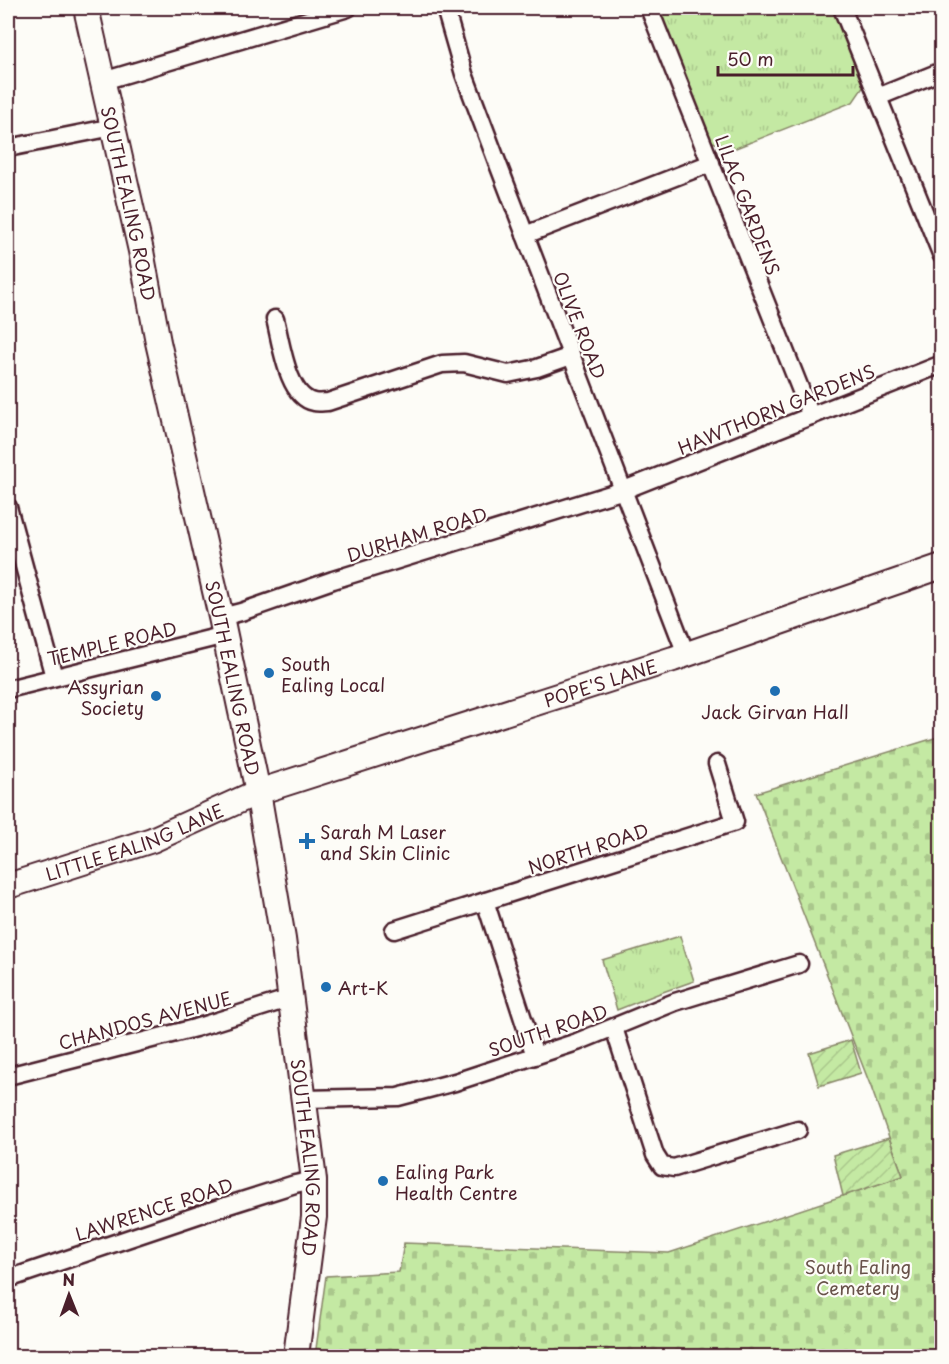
<svg xmlns="http://www.w3.org/2000/svg" width="949" height="1364" font-family="'Playpen Sans',sans-serif">
  <style>
    .cemetery { fill: url(#cemetery-stones); stroke: #878467; stroke-width: 1.5 }
    .park { fill: url(#park-tufts); stroke: #878467; stroke-width: 1.5 }
    .garden { fill: url(#garden-furrows); stroke: #878467; stroke-width: 1.5 }
    .lines { fill: none; stroke-linecap: round; stroke-linejoin: round }
    .street-casing { stroke: #4a1f2b; stroke-width: 21 }
    .secondary-casing { stroke: #4a1f2b; stroke-width: 28 }
    .street { stroke: #fdfcf7; stroke-width: 16 }
    .secondary { stroke: #fdfcf7; stroke-width: 24 }
    .rail { stroke: #4a1f2b; stroke-width: 4.5 }
    .poi-dot { fill: #1f6fb2; stroke: #fdfcf7; stroke-width: 2 }
    .labels { text-anchor: middle; dominant-baseline: central; stroke-width: 4.5; stroke-linejoin: round; paint-order: stroke }
    .street-label { font-size: 18px; fill: #4a1f2b; stroke: #fdfcf7 }
    .poi-label { font-size: 18px; fill: #4a1f2b; stroke: #fdfcf7; text-anchor: start }
    .park-label { font-size: 18px; fill: #685249; stroke: #fdfcf7 }
  </style>
  <defs>
    <pattern id="cemetery-stones" width="16" height="16" patternUnits="userSpaceOnUse" patternTransform="scale(1.5)"><rect width="16" height="16" fill="#c4e9a3"/><path d="M2 7V4a2 2 0 0 1 4 0v3zM10 15v-3a2 2 0 0 1 4 0v3z" fill="#aac78c"/></pattern>
    <pattern id="park-tufts" width="24" height="20" patternUnits="userSpaceOnUse" patternTransform="scale(1.5)"><rect width="24" height="20" fill="#c4e9a3"/><path d="M3 7l-1-3M5 7V3M7 7l1-3M15 17l-1-3M17 17v-4M19 17l1-3" fill="none" stroke="#aac78c"/></pattern>
    <pattern id="garden-furrows" width="10" height="10" patternUnits="userSpaceOnUse" patternTransform="scale(1.5)"><rect width="10" height="10" fill="#c4e9a3"/><path d="M-1 1l2-2M0 10L10 0M9 11l2-2" fill="none" stroke="#aac78c"/></pattern>
  </defs>
  <rect width="100%" height="100%" fill="#fdfcf7"/>
  <filter id="ink" filterUnits="userSpaceOnUse"><feTurbulence type="fractalNoise" baseFrequency=".0167" numOctaves="2"/><feDisplacementMap in="SourceGraphic" scale="12" xChannelSelector="R" yChannelSelector="G"/><feConvolveMatrix kernelMatrix="1 2 1 2 8 2 1 2 1" color-interpolation-filters="sRGB"/></filter>
  <g filter="url(#ink)">
    <polygon class="cemetery" points="941,736 941,1356 315,1356 326,1276 399,1272 404,1243 669,1253 903,1176 871,1087 756,793"/>
    <g class="park">
      <polygon points="655,8 836,8 866,83 853,102 736,148 708,141"/>
      <polygon points="680,936 694,981 660,993 617,1010 602,960"/>
    </g>
    <g class="garden">
      <polygon points="851,1040 861,1073 819,1086 809,1053"/>
      <polygon points="889,1138 903,1176 843,1196 833,1155"/>
    </g>
    <g class="lines">
      <defs>
        <g id="street">
          <polyline points="445,8 464,74 496,159 686,654"/>
          <polyline points="649,8 811,416"/>
          <polyline points="842,8 942,256"/>
          <polyline points="103,81 348,8"/>
          <polyline points="878,97 942,71"/>
          <polyline points="8,148 113,127"/>
          <polyline points="525,235 711,163"/>
          <path d="M275 319C281 341 287 397 314 402 318 403 324 402 328 402L442 364 464 363 508 374 537 368 571 356"/>
          <polyline points="8,507 54,677"/>
          <polyline points="221,617 241,612 333,580 624,490 942,364"/>
          <polyline points="8,689 225,635"/>
          <polyline points="485,901 535,1056"/>
          <polyline points="394,930 735,822 717,764"/>
          <polyline points="614,1028 655,1155 662,1166 674,1168 798,1130"/>
          <polyline points="8,1076 195,1028 291,998"/>
          <polyline points="304,1099 398,1097 455,1082 577,1042 675,1002 799,964"/>
          <polyline points="8,1279 213,1210 295,1184 314,1180"/>
        </g>
        <g id="secondary">
          <path id="s1" d="M86 8 141 251 158 342 221 617 258 792 283 939 314 1180V1217L296 1356"/>
          <path id="s2" d="M8 886 152 840 258 792 673 659 942 566"/>
        </g>
      </defs>
      <use href="#street" class="street-casing"/>
      <use href="#secondary" class="secondary-casing"/>
      <use href="#street" class="street"/>
      <use href="#secondary" class="secondary"/>
      <polyline class="rail" points="8,10 12,8"/>
    </g>
  </g>
  <g class="poi-dot">
    <circle cx="269" cy="673" r="6"/>
    <circle cx="775" cy="691" r="6"/>
    <circle cx="156" cy="696" r="6"/>
    <path d="M304 832h6v6h6v6h-6v6h-6v-6h-6v-6h6z"/>
    <circle cx="326" cy="987" r="6"/>
    <circle cx="383" cy="1181" r="6"/>
  </g>
  <g class="labels">
    <g class="street-label">
      <text stroke="none"><textPath href="#s1" startOffset="200">SOUTH EALING ROAD</textPath></text>
      <text transform="translate(748 205) rotate(69)">LILAC GARDENS</text>
      <text transform="translate(580 325) rotate(69)">OLIVE ROAD</text>
      <text transform="translate(776 409) rotate(-22)">HAWTHORN GARDENS</text>
      <text transform="translate(417 534) rotate(-17)">DURHAM ROAD</text>
      <text transform="translate(112 643) rotate(-14)">TEMPLE ROAD</text>
      <text stroke="none"><textPath href="#s1" startOffset="686">SOUTH EALING ROAD</textPath></text>
      <text stroke="none"><textPath href="#s2" startOffset="627">POPE'S LANE</textPath></text>
      <text stroke="none"><textPath href="#s2" startOffset="134">LITTLE EALING LANE</textPath></text>
      <text transform="translate(588 848) rotate(-18)">NORTH ROAD</text>
      <text transform="translate(145 1020) rotate(-15)">CHANDOS AVENUE</text>
      <text transform="translate(548 1030) rotate(-19)">SOUTH ROAD</text>
      <text stroke="none"><textPath href="#s1" startOffset="1172">SOUTH EALING ROAD</textPath></text>
      <text transform="translate(154 1209) rotate(-18)">LAWRENCE ROAD</text>
    </g>
    <g class="poi-label">
      <text x="281" y="663">South<tspan x="281" dy="21">Ealing Local</tspan></text>
      <text x="144" y="686" text-anchor="end">Assyrian<tspan x="144" dy="21">Society</tspan></text>
      <text x="775" y="711" text-anchor="middle">Jack Girvan Hall</text>
      <text x="320" y="831">Sarah M Laser<tspan x="320" dy="21">and Skin Clinic</tspan></text>
      <text x="338" y="987">Art-K</text>
      <text x="395" y="1171">Ealing Park<tspan x="395" dy="21">Health Centre</tspan></text>
    </g>
    <g class="park-label">
      <text x="858" y="1266">South Ealing<tspan x="858" dy="21">Cemetery</tspan></text>
    </g>
  </g>
  <rect width="949" height="1364" fill="none" stroke="#fdfcf7" stroke-width="30"/>
  <rect x="15" y="15" width="919" height="1334" fill="none" stroke="#4a1f2b" stroke-width="2" filter="url(#ink)"/>
  <g transform="translate(69 1295) rotate(359)" stroke="#fdfcf7" stroke-width="4.5" paint-order="stroke">
  <path d="M0-4.5L10 22L0 15L-10 22Z" fill="#4a1f2b"/>
  <text y="-9" font-size="16" font-weight="bold" text-anchor="middle" fill="#4a1f2b">N</text>
  </g>
  <path d="M718 66v9h135v-9" fill="none" stroke="#4a1f2b" stroke-width="3"/>
  <text x="727" y="66" font-size="18" fill="#4a1f2b" stroke="#fdfcf7" stroke-width="4.5" paint-order="stroke">50 m</text>
</svg>
